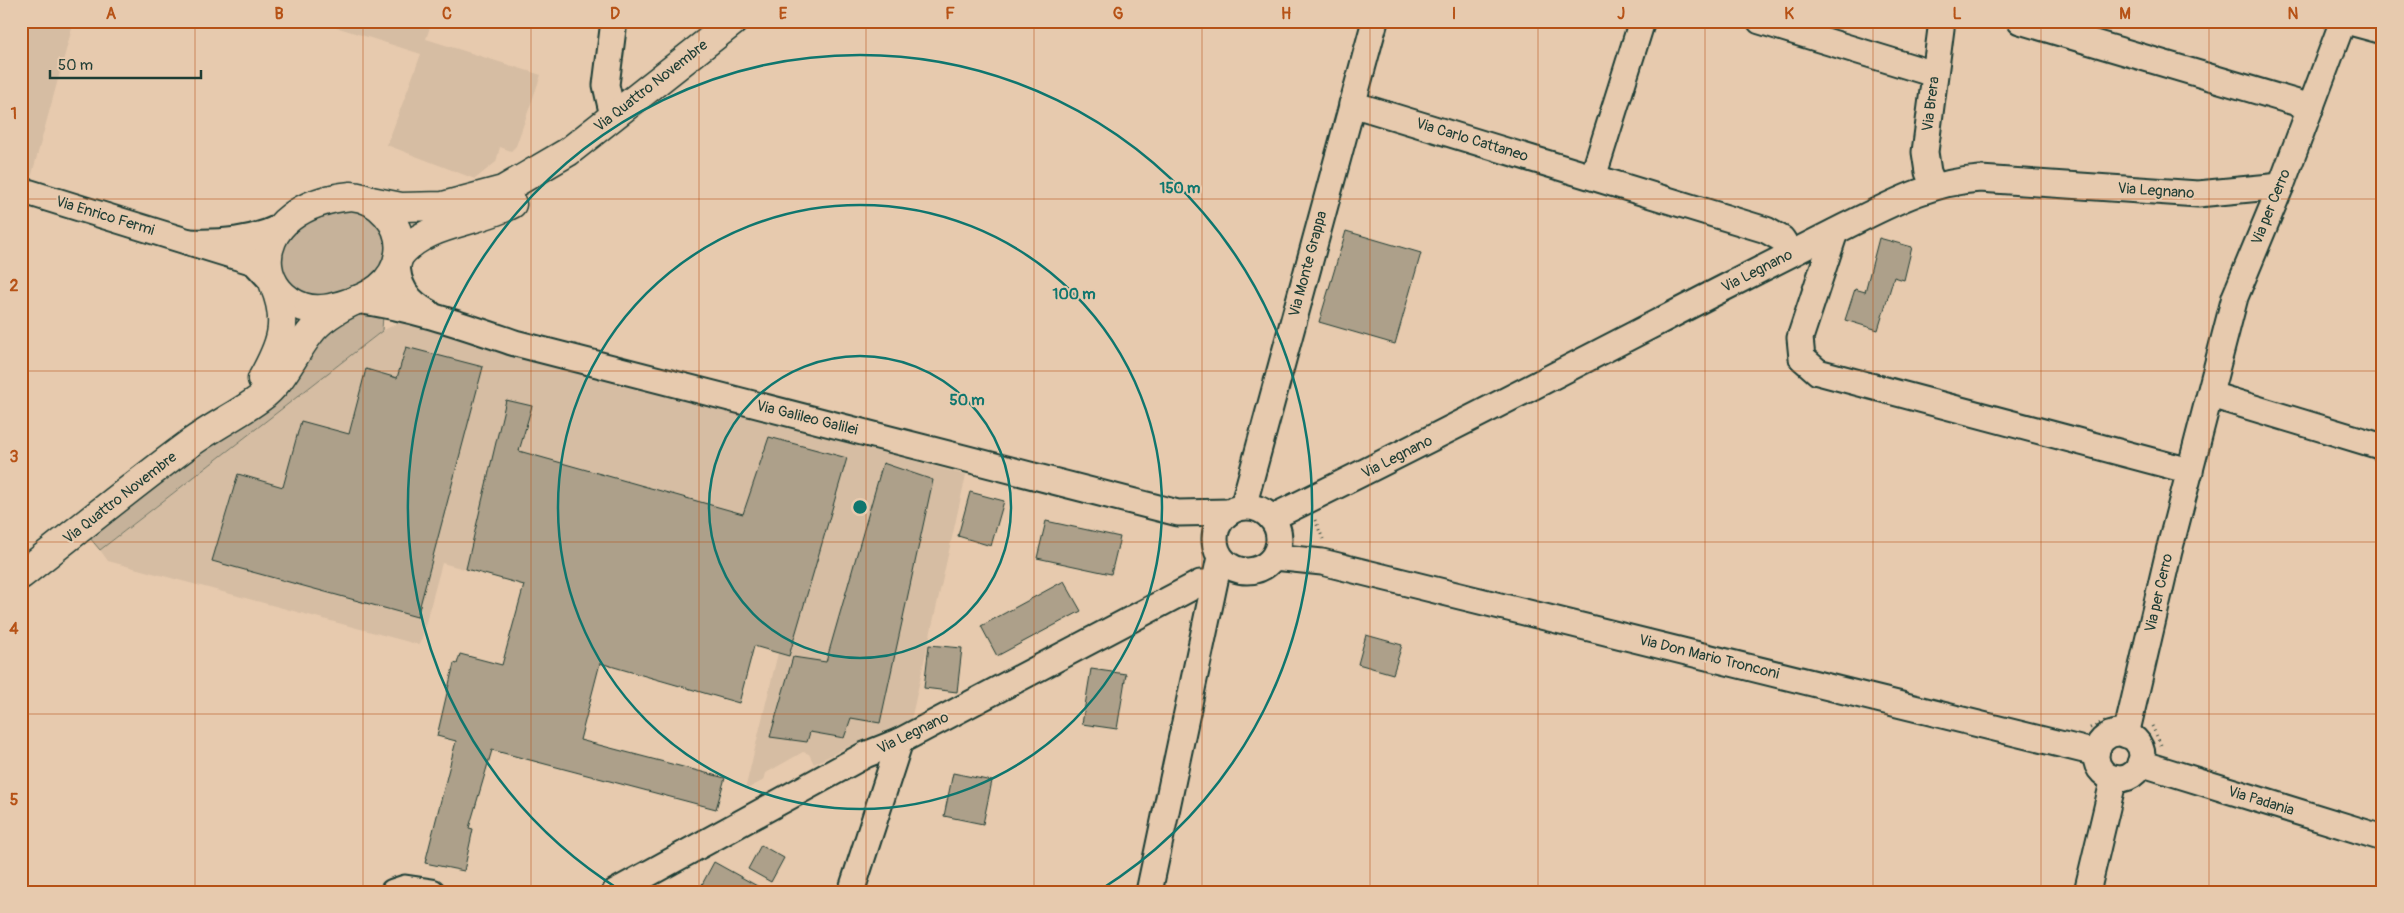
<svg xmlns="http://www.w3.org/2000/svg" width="2404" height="913" font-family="Pangolin,sans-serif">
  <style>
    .built { fill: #d6bda3 }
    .green { fill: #c6b29a; stroke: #727867 }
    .building { fill: #ada08a; stroke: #1f3d34 }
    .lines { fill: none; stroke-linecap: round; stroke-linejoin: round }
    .minor-casing { stroke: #1f3d34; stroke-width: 29 }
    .major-casing { stroke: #1f3d34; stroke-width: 31 }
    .path { stroke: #1f3d34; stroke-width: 3; stroke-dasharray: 1 4; stroke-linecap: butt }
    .minor { stroke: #e7caae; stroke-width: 25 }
    .major { stroke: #e7caae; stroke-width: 28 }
    .grid { fill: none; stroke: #b65216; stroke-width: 1; stroke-opacity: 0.55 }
    .ring { fill: none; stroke: #0f766e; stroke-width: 2.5 }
    .labels { text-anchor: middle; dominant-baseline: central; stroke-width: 4; stroke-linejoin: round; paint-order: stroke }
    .street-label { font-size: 15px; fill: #1f3d34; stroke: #e7caae }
    .centre { fill: #0f766e; stroke: #e7caae; stroke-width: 2.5 }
    .ring-label { font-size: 15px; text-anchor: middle; font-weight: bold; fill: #0f766e; stroke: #e7caae; stroke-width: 4; stroke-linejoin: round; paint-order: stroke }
    .neatline { fill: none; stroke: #b65216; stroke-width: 2 }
    .grid-label { font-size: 16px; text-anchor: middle; font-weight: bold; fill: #b65216 }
  </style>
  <rect width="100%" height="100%" fill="#e7caae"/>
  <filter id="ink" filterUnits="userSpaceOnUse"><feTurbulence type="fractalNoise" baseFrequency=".02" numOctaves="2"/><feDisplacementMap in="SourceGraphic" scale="10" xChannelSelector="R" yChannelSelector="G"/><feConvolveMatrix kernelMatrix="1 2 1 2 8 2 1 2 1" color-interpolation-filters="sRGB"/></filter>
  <g filter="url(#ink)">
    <g class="built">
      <polygon points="21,21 74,21 31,178 21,176"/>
      <polygon points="317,21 432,21 426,39 541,75 516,146 511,151 500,147 496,162 475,179 387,145 421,54"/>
      <polygon points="402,321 966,475 911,720 853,744 814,764 809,754 803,752 766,773 764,780 745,790 778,653 442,563 420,645 108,561 100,550 382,331"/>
    </g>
    <g class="green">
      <path d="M346 210H358L376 218 389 246C386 253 385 262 380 268 367 284 324 301 304 293 294 289 288 281 284 272 266 233 318 217 346 210Z"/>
      <polygon points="360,311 383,314 382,331 100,550 89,537 183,464 244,425 286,393 323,330"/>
    </g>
    <g class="building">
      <polygon points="1346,231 1421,253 1395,344 1319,322"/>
      <polygon points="1879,238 1912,247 1904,280 1894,277 1878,330 1845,320 1855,289 1865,292"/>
      <polygon points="406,347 483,367 417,617 212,561 238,474 283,487 301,421 349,434 366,369 397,378"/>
      <polygon points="506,400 532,406 519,451 743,514 769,437 847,458 789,656 754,646 739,703 600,663 580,740 725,778 716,809 492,750 469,828 473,829 464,871 425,863 456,741 437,736 454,663 457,664 460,654 502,665 524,585 466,569"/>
      <polygon points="883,463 933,480 880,723 851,718 844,738 810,732 807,742 770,737 793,657 826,662"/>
      <polygon points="970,492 1004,501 991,546 958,536"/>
      <polygon points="1046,521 1120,537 1111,574 1037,558"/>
      <polygon points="1064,581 1081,611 997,656 981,626"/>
      <polygon points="1366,635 1402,645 1393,674 1358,664"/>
      <polygon points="929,645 962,648 957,692 924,688"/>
      <polygon points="1091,669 1126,674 1117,729 1082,724"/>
      <polygon points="953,773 992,781 983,824 944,816"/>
      <polygon points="761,845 784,858 771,882 748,869"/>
      <polygon points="714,862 768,892 698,892"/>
    </g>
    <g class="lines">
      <defs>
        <g id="minor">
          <polyline points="1760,21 1934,74"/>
          <polyline points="2020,21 2311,107"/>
          <polyline points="2346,21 2383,31"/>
          <polyline points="1352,104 1766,230 1782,239 1791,253"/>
          <polyline points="613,116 606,85 614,21"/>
          <polyline points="1593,177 1642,21"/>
          <polyline points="1934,186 1928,172 1925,152 1942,21"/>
          <polyline points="21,190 189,242"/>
          <polyline points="1835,232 1800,338 1802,358 1818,372 2190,471"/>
          <path d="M397 261C397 286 407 301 429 313"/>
          <path d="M272 281 254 262 189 242C222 243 251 241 281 227"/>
          <path d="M356 300C411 307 462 325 515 343L1178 513 1229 512"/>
          <polyline points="2211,395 2383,447"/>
          <polyline points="1243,507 1375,21"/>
          <circle cx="1247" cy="539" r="32"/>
          <path d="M1271 518C1422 445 1571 367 1720 290 1761 269 1802 248 1844 227 1889 205 1929 182 1980 179L2198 194 2281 186"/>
          <polyline points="1274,557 1322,562 2096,753"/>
          <circle cx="2119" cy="756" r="23"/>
          <polyline points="2126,735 2169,551 2235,297 2281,186 2343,21"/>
          <polyline points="2140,763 2383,838"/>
          <polyline points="393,892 405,888 432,892"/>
          <polyline points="615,892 865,755 900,741 1200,583 1213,583"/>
          <polyline points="851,892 900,741"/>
          <polyline points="1149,892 1220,557"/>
          <polyline points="2087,892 2114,778"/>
        </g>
        <g id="major">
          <path d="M351 196C366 197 378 204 387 215 407 237 402 270 379 288 370 295 358 300 348 303 333 308 318 312 303 307 261 292 256 243 291 217 308 204 330 198 351 196Z"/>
          <polyline points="371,201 401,207 443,206 503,190 568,152 734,21"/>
          <path d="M399 256C426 222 475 224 512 204"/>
          <path d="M262 379C281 345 290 323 274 285"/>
          <path d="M21 575C77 531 132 486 189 444 212 427 237 415 259 399 284 381 292 356 310 333 321 318 339 308 356 300"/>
        </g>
      </defs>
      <use href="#minor" class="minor-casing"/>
      <use href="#major" class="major-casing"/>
      <g class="path">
        <polyline points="1315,520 1323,539"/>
        <polyline points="2152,726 2161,745"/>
        <polyline points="2090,728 2107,720"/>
      </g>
      <use href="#minor" class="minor"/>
      <use href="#major" class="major"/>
    </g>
  </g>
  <path class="grid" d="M195 21V892M363 21V892M531 21V892M699 21V892M866 21V892M1034 21V892M1202 21V892M1370 21V892M1538 21V892M1705 21V892M1873 21V892M2041 21V892M2209 21V892M21 199H2383M21 371H2383M21 542H2383M21 714H2383"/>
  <g class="ring">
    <circle cx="860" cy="507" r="151"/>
    <circle cx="860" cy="507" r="302"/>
    <path d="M620 890A452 452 0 1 1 1100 890"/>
  </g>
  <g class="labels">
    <g class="street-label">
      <text transform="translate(651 86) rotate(-38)">Via Quattro Novembre</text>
      <text transform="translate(1931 104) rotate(-83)">Via Brera</text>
      <text transform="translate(1472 140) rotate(17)">Via Carlo Cattaneo</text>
      <text transform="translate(2156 191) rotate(4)">Via Legnano</text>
      <text transform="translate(2271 207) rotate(-68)">Via per Cerro</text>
      <text transform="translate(105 216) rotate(17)">Via Enrico Fermi</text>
      <text transform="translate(1308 264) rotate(-75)">Via Monte Grappa</text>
      <text transform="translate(1757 271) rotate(-27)">Via Legnano</text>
      <text transform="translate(807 418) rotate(14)">Via Galileo Galilei</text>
      <text transform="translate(1397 457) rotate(-27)">Via Legnano</text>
      <text transform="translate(120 498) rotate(-38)">Via Quattro Novembre</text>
      <text transform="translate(2159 593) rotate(-77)">Via per Cerro</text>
      <text transform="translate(1709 657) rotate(14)">Via Don Mario Tronconi</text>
      <text transform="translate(913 733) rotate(-26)">Via Legnano</text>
      <text transform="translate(2261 801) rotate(17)">Via Padania</text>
    </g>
  </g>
  <circle cx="860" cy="507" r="8" class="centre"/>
  <g class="ring-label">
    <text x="1180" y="193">150 m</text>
    <text x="1074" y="299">100 m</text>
    <text x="967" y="405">50 m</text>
  </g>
  <rect width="2404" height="913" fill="none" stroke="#e7caae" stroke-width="55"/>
  <path d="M50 70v8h151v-8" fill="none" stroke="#1f3d34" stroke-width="2.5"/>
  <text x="58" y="70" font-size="15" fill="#1f3d34" stroke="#e7caae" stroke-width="4" paint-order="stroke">50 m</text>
  <rect x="28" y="28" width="2348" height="858" class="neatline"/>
  <g class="grid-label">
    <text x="111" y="19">A</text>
    <text x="279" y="19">B</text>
    <text x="447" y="19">C</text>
    <text x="615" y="19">D</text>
    <text x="783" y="19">E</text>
    <text x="950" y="19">F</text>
    <text x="1118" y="19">G</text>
    <text x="1286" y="19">H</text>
    <text x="1454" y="19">I</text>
    <text x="1621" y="19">J</text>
    <text x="1789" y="19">K</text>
    <text x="1957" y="19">L</text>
    <text x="2125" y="19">M</text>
    <text x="2293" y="19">N</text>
    <text x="14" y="119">1</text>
    <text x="14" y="291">2</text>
    <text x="14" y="462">3</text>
    <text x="14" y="634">4</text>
    <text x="14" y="805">5</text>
  </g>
</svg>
